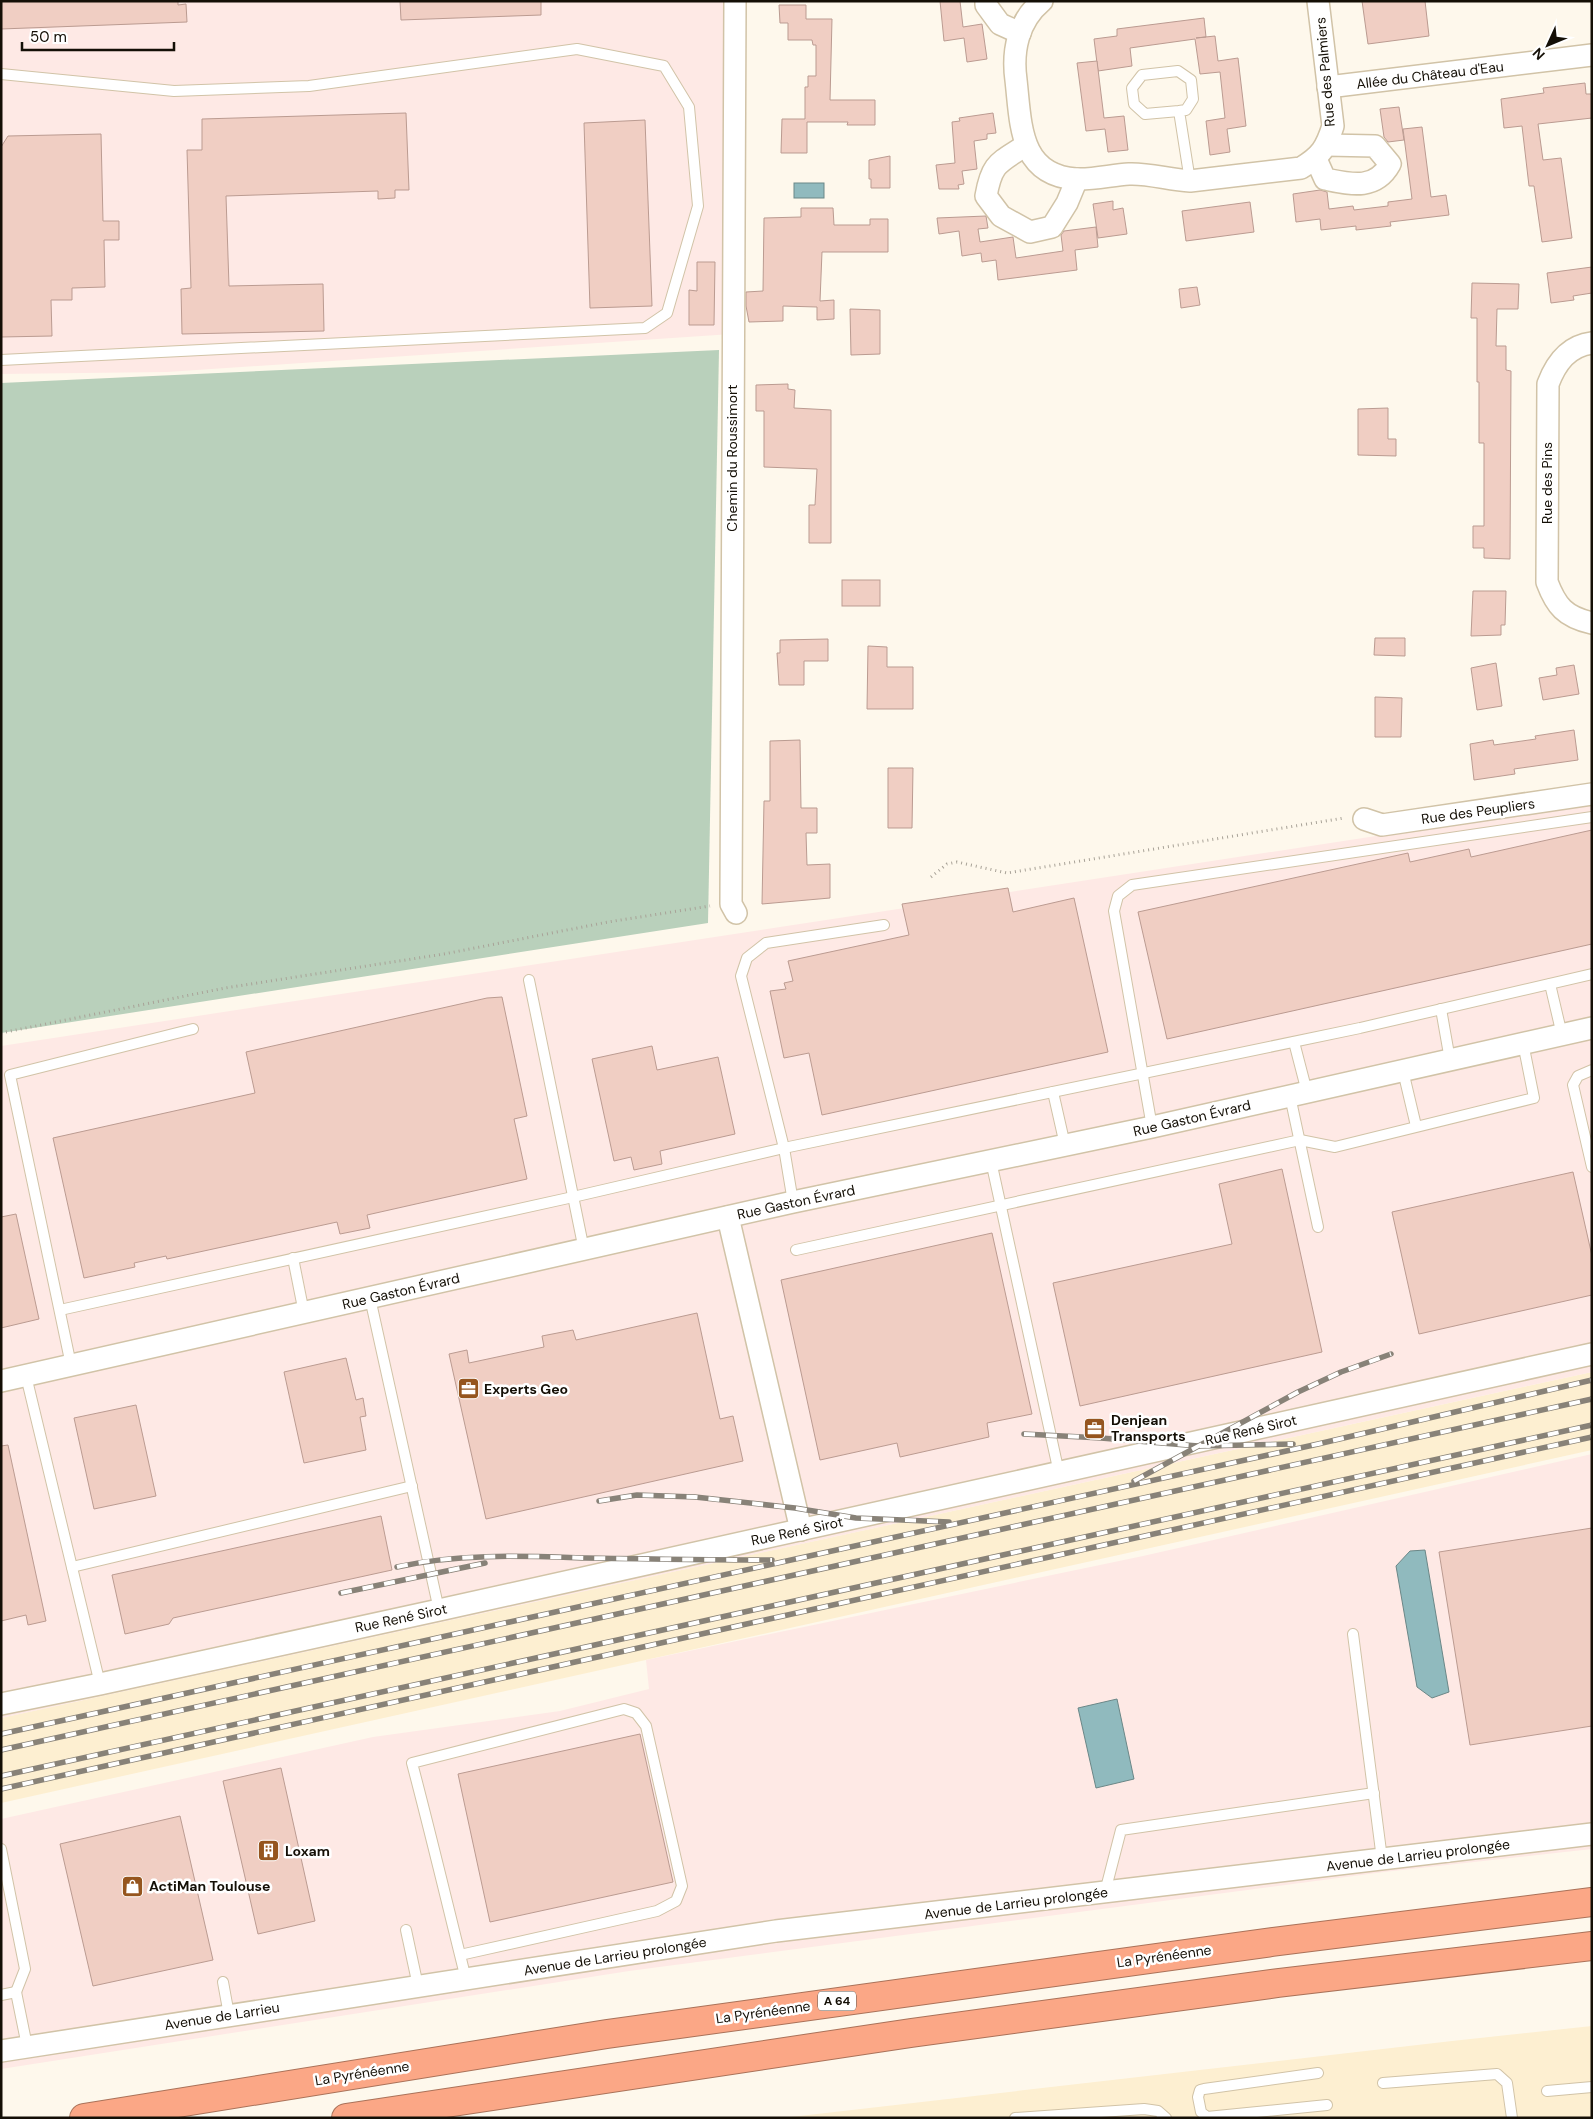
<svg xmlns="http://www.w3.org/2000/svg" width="1593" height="2119" font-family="'DM Sans',sans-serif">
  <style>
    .built { fill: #fdefd1 }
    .industrial { fill: #fee9e5 }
    .green { fill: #b9d0bb }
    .water { fill: #90babe; stroke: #6b8787 }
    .building { fill: #f0cec3; stroke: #bb9b91 }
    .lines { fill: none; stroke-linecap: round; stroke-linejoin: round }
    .service-casing { stroke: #d1c3a7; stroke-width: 12 }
    .minor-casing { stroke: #d1c3a7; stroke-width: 24 }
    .motorway-casing { stroke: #aa7259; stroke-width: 30 }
    .path { stroke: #a8a297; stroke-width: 3; stroke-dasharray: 1 4; stroke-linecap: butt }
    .service { stroke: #fff; stroke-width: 10 }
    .minor { stroke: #fff; stroke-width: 21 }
    .motorway { stroke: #fba786; stroke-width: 28 }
    .rail-casing { stroke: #888278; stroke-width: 5.5 }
    .rail { stroke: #fff; stroke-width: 4; stroke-dasharray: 11; stroke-linecap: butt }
    .labels { text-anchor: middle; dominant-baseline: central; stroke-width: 5; stroke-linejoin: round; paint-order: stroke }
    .shield { fill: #fff; stroke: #5a5751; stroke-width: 1 }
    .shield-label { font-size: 12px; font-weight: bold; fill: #140f06 }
    .street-label { font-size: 14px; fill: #140f06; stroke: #fff }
    .poi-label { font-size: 14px; font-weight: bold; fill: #140f06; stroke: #fff; text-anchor: start }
  </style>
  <rect width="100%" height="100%" fill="#fef8ec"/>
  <g class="built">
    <polygon points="1592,1372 1592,1450 1,1803 1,1718"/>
    <polygon points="1592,2026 1592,2118 782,2118 1452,2041"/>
  </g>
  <g class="industrial">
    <polygon points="1,1 735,1 732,334 167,372 1,374"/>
    <polygon points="1592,803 1592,1372 1,1718 1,1046"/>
    <polygon points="1592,1454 1592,1849 1384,1872 629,1971 1,2069 1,1819 373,1737 560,1711 649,1689 646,1660 1143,1556"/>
  </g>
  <polygon class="green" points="719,350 708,923 1,1033 1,383"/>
  <g class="water">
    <rect x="794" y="183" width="30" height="15"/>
    <polygon points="1425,1550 1449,1692 1432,1698 1417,1687 1396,1566 1410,1551"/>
    <polygon points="1117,1699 1134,1779 1096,1788 1078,1708"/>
  </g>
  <g class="building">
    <polygon points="1,1 178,1 178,5 186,4 187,22 1,29"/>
    <polygon points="400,1 541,1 541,15 401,20"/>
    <polygon points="940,1 960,1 963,27 982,24 987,59 967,62 964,38 944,41"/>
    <polygon points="1362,1 1425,1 1429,36 1368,44"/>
    <polygon points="779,5 806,5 806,19 832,19 830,100 875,100 875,125 847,125 848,122 807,122 807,153 781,153 782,119 805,119 805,87 808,87 808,76 816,76 816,45 813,45 812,40 788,40 788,23 780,23"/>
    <polygon points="1204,18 1206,37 1196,38 1215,36 1218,61 1238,58 1246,126 1227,129 1230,152 1210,155 1206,121 1225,118 1220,72 1200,74 1195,39 1130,48 1132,66 1098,71 1094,39 1117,36 1117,29"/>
    <polygon points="1097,61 1104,118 1124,116 1128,150 1108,152 1105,129 1086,131 1077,63"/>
    <polygon points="1585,83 1586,94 1592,94 1592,118 1538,124 1543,160 1561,158 1572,238 1542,242 1534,186 1529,186 1522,126 1504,128 1501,99 1544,93 1543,88"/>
    <polygon points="1399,107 1404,140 1388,142 1384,137 1380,109"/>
    <polygon points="406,113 409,190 395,190 395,198 378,199 378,191 226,196 229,286 323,284 324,331 182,334 181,289 191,288 187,150 202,150 202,119"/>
    <polygon points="993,113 996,133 987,134 987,139 974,141 977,169 962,171 964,184 958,185 959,189 939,189 936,165 955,163 952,122 960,121 959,118"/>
    <polygon points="645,120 652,306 590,308 584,123"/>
    <polygon points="1422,127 1431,197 1446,195 1449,215 1390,222 1391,226 1356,230 1356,226 1321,230 1320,219 1296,222 1293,194 1320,190 1327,192 1329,209 1353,206 1354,210 1388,206 1388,202 1412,199 1403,129"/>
    <polygon points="101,134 103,221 119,221 119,240 104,240 105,287 72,288 72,300 51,300 52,336 1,337 1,147 8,136"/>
    <polygon points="890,156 890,188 871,188 871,179 869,179 869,160"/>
    <polygon points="1113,201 1113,210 1123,208 1127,234 1098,238 1093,204"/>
    <polygon points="1250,202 1254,232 1186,241 1182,211"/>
    <polygon points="801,208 833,208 834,225 870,225 870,219 888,219 888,252 822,252 820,301 834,300 834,319 817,320 817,307 783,306 783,321 749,322 746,306 746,292 763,291 764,218 801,217"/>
    <polygon points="986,216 988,228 978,229 980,242 1013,237 1016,258 1063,251 1061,235 1064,231 1096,227 1098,247 1075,250 1077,270 998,280 996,260 982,262 981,253 962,256 959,231 939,234 937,218"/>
    <polygon points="697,262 715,262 714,325 689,325 689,290 697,291"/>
    <polygon points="1592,267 1592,293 1573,296 1574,300 1551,303 1547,273"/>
    <polygon points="1472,283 1519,284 1518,309 1497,309 1496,346 1506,346 1506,370 1511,371 1510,559 1484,558 1484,548 1473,548 1473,526 1484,526 1484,443 1479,443 1479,382 1477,382 1477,318 1471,318"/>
    <polygon points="1197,287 1200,305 1181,308 1179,289"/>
    <polygon points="850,309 880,310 880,354 851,355"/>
    <polygon points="788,384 788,389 795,390 794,408 831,410 831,543 809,543 809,505 815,505 817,469 764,467 764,411 756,411 756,385"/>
    <polygon points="1388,408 1388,439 1396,439 1396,456 1358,455 1358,409"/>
    <rect x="842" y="580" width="38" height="26"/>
    <polygon points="1473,591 1506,591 1505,625 1501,625 1501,635 1471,636"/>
    <polygon points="1375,638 1405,638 1405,656 1374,655"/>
    <polygon points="828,639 828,661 804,661 804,685 779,685 777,653 780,653 780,640"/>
    <polygon points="868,646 887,647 887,667 913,667 913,709 867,709"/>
    <polygon points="1496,663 1502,706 1477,710 1471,668"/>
    <polygon points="1574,665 1579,694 1543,700 1539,678 1557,675 1556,668"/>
    <polygon points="1375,697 1402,698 1401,737 1375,737"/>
    <polygon points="1574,730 1578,760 1514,769 1515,774 1474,780 1470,744 1493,740 1494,745 1536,739 1535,736"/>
    <polygon points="800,740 801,808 817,808 817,833 806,833 807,865 830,864 830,898 762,904 764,801 770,801 770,741"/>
    <polygon points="888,768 913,768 912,828 888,828"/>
    <polygon points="1592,830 1592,944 1167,1039 1138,912 1408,853 1410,862 1469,849 1471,857"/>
    <polygon points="1008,888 1013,912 1074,898 1108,1052 822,1115 809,1053 784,1058 770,991 786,989 784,983 793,981 788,961 909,935 902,904"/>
    <polygon points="502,997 527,1116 514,1119 527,1179 367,1215 370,1228 340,1234 337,1222 167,1259 166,1256 134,1263 135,1267 84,1278 53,1138 255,1093 246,1052 487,998"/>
    <polygon points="652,1046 657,1070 718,1057 735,1134 660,1151 662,1164 634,1170 631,1157 614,1161 592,1059"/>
    <polygon points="1282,1169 1322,1352 1080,1406 1053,1283 1232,1244 1219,1184"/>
    <polygon points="1573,1172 1592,1256 1592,1295 1419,1334 1392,1212"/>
    <polygon points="16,1214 39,1319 1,1328 1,1217"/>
    <polygon points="992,1233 1032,1414 987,1423 989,1437 900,1457 897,1443 820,1460 781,1280"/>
    <polygon points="697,1313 720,1419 733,1416 743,1461 486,1519 449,1354 467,1350 469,1363 544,1347 542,1336 573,1330 576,1340"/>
    <polygon points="346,1358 356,1400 363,1398 366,1416 360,1417 366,1450 304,1463 284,1372"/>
    <polygon points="136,1405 156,1496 94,1509 74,1418"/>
    <polygon points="8,1445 46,1621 28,1625 26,1615 1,1621 1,1446"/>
    <polygon points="381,1516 392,1570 173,1618 169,1624 125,1634 112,1575"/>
    <polygon points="1592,1528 1592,1726 1470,1745 1439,1552"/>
    <polygon points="640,1734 673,1882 490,1922 458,1774"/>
    <polygon points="281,1768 315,1921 258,1934 223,1781"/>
    <polygon points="180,1816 213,1960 93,1986 60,1844"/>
  </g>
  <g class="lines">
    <defs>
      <g id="service">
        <polyline points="1,74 174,91 309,86 577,49 664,66 689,107 698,206 667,313 645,328 1,360"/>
        <polyline points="1179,111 1145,114 1134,104 1132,88 1142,75 1178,71 1191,80 1193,99 1186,110 1179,111 1190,181"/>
        <polyline points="529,980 584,1250"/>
        <polyline points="1550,984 1562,1035"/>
        <polyline points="1441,1009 1450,1060"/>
        <polyline points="1294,1042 1307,1092"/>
        <polyline points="1592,1070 1578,1076 1573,1085 1592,1167"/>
        <polyline points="1403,1071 1416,1126"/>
        <polyline points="1053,1092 1065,1145"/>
        <polyline points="1290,1096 1318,1227"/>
        <polyline points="1152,1127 1114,911 1118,896 1132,885 1592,817"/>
        <polyline points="991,1161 1059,1473"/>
        <polyline points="793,1202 784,1148 741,976 747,958 766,943 884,925"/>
        <polyline points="796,1250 1300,1140 1335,1147 1534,1098 1523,1043"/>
        <polyline points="293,1258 304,1313"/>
        <polyline points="370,1298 439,1610"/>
        <polyline points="60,1310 573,1197 784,1148 1360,1028 1592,974"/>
        <polyline points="71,1365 10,1075 193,1029"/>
        <polyline points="26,1376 100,1684"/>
        <polyline points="72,1567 412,1486"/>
        <polyline points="1353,1634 1382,1859"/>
        <polyline points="1,1849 25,1969 16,1992"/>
        <polyline points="1105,1892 1121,1830 1374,1793"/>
        <polyline points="406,1930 418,1986"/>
        <path d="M460 1955 657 1911 676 1901 682 1886 646 1726 636 1713 624 1709 412 1763C431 1835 448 1907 466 1979"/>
        <polyline points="223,1982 229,2015"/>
        <polyline points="1,1995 16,1992 27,2046"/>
        <polyline points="1318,2073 1204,2089 1200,2090 1198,2097 1201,2112 1207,2117 1327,2105"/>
        <polyline points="1383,2083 1497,2074 1507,2083 1512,2118"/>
        <polyline points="1547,2091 1592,2087"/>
        <polyline points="1015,2118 1144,2109 1158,2111 1166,2118"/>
      </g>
      <g id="minor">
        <polyline points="735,1 731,904 736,913"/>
        <polyline points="986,1 986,5 1000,24 1020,33"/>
        <path d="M1042 1C1018 21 1012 51 1016 80 1021 124 1019 175 1076 179 1093 180 1112 175 1129 174 1149 173 1169 180 1190 181L1301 168C1321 156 1326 148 1333 126L1318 1"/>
        <polyline points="1328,87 1592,55"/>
        <path d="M1026 145C999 163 992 162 986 196L1001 216 1030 232 1052 227 1067 203 1077 179"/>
        <path d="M1316 159 1325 179C1350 184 1375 191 1390 164L1375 146 1327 145"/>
        <path d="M1592 343C1568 346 1556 363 1548 384L1547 582C1556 606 1565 617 1592 623"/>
        <polyline points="1364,819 1382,825 1592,794"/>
        <polyline points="728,1217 801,1530"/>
        <polyline points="1,1381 793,1202 1152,1127 1592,1028"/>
        <polyline points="1,1704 100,1684 439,1610 1592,1354"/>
        <polyline points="1,2051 776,1931 1592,1834"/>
      </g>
      <g id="motorway">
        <polyline points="84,2118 607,2034 1272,1942 1592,1902"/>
        <polyline points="346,2118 911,2033 1278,1983 1592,1946"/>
      </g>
    </defs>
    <use href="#service" class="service-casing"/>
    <use href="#minor" class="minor-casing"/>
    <use href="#motorway" class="motorway-casing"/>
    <g class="path">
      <polyline points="931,877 947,864 957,862 1007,873 1344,818"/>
      <polyline points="1,1033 225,988 444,954 608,922 710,906"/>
    </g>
    <use href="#service" class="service"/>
    <use href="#minor" class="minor"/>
    <use href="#motorway" class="motorway"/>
    <defs>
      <g id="rail">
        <polyline points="1024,1434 1101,1438 1198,1446 1293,1444"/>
        <polyline points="1134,1481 1298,1392 1341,1372 1391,1354"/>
        <polyline points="599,1501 637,1495 695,1497 795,1508 856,1518 949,1522"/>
        <path d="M397 1567C458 1553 523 1556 586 1558 648 1559 710 1560 772 1560"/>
        <polyline points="341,1593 485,1563"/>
        <polyline points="1,1734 1318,1444 1592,1380"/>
        <polyline points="1,1750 1592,1399"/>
        <polyline points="1,1776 1592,1425"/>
        <polyline points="1,1789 1592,1437"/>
      </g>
    </defs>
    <use href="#rail" class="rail-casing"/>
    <use href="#rail" class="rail"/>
  </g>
  <defs>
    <symbol id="office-square" viewBox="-11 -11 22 22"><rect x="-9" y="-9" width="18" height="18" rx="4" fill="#95551e" stroke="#fff"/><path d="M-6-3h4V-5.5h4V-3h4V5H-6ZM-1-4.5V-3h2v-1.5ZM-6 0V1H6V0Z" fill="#fff"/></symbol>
    <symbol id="building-square" viewBox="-11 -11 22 22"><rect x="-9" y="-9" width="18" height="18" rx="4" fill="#95551e" stroke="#fff"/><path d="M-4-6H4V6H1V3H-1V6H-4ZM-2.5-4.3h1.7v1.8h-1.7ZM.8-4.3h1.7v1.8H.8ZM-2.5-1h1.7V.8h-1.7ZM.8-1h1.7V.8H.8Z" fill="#fff"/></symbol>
    <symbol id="shop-square" viewBox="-11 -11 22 22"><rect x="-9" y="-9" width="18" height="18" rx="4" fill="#95551e" stroke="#fff"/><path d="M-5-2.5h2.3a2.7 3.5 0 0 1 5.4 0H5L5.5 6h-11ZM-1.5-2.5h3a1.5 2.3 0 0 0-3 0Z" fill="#fff"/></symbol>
  </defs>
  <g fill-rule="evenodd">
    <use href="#office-square" x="456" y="1376" width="25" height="25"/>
    <use href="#office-square" x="1082" y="1416" width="25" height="25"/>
    <use href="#building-square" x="256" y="1838" width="25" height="25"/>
    <use href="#shop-square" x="120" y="1874" width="25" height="25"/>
  </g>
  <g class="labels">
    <rect class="shield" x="818" y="1991.5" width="38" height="19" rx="4"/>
    <g class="shield-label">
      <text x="837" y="2001">A 64</text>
    </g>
    <g class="street-label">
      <text transform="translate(1325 72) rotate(-95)">Rue des Palmiers</text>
      <text transform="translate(1430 75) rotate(-7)">Allée du Château d'Eau</text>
      <text transform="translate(732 458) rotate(-90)">Chemin du Roussimort</text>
      <text transform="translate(1547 483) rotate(-90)">Rue des Pins</text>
      <text transform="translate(1478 811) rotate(-8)">Rue des Peupliers</text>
      <text transform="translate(1192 1118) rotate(-13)">Rue Gaston Évrard</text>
      <text transform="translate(796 1202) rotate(-12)">Rue Gaston Évrard</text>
      <text transform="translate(401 1291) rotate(-13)">Rue Gaston Évrard</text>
      <text transform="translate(1251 1430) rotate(-13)">Rue René Sirot</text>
      <text transform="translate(797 1531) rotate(-12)">Rue René Sirot</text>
      <text transform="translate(401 1618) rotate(-12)">Rue René Sirot</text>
      <text transform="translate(1418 1855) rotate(-7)">Avenue de Larrieu prolongée</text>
      <text transform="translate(1016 1903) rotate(-7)">Avenue de Larrieu prolongée</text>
      <text transform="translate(615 1956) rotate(-9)">Avenue de Larrieu prolongée</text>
      <text transform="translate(1164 1956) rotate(-8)">La Pyrénéenne</text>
      <text transform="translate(763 2012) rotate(-8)">La Pyrénéenne</text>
      <text transform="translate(222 2016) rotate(-9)">Avenue de Larrieu</text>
      <text transform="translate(362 2073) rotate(-9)">La Pyrénéenne</text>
    </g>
    <g class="poi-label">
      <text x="484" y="1389">Experts Geo</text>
      <text x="1111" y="1420">Denjean<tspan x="1111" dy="16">Transports</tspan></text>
      <text x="285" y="1851">Loxam</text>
      <text x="149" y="1886">ActiMan Toulouse</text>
    </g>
  </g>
  <rect width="1593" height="2119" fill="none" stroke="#140f06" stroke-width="5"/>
  <g transform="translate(1548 45) rotate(226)" stroke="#ffffff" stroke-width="4" paint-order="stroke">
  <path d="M0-4L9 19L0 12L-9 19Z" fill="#140f06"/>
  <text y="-8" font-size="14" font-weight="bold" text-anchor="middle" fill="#140f06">N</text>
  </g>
  <path d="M22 42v8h152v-8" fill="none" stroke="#140f06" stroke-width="2.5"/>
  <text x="30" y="42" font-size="15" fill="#140f06" stroke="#ffffff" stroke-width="4" paint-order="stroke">50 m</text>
</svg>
